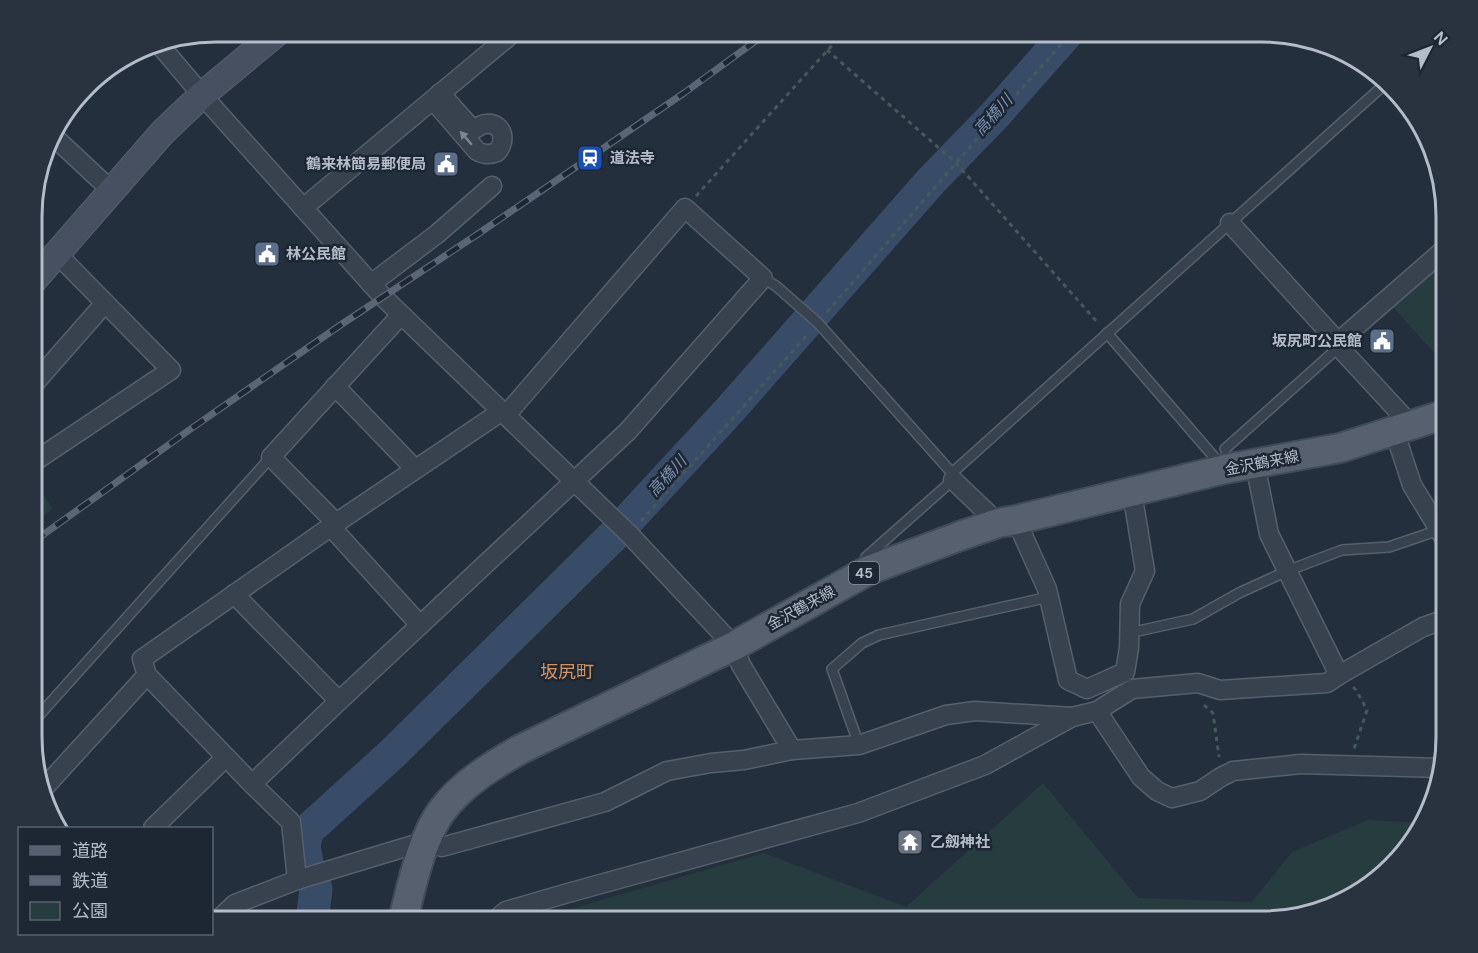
<svg xmlns="http://www.w3.org/2000/svg" width="1478" height="953" font-family="'DM Sans','Noto Sans JP',sans-serif">
  <style>
    .green { fill: #263c3f }
    .lines { fill: none; stroke-linecap: round; stroke-linejoin: round }
    .river { stroke: #394c67; stroke-width: 33 }
    .service-casing { stroke: #565f6c; stroke-width: 12 }
    .minor-casing { stroke: #565f6c; stroke-width: 21 }
    .secondary-casing { stroke: #565f6c; stroke-width: 28 }
    .primary-casing { stroke: #414a57; stroke-width: 32 }
    .path { stroke: #44595c; stroke-width: 3; stroke-dasharray: 4.5 4.5; stroke-linecap: butt }
    .service { stroke: #38414e; stroke-width: 9 }
    .minor { stroke: #38414e; stroke-width: 18 }
    .secondary { stroke: #465061; stroke-width: 26 }
    .primary { stroke: #56606e; stroke-width: 28 }
    .rail-casing { stroke: #5a6575; stroke-width: 7 }
    .rail { stroke: #1d2633; stroke-width: 4.5; stroke-dasharray: 14; stroke-linecap: butt }
    .oneway { fill: #7c8592 }
    .labels { text-anchor: middle; dominant-baseline: central; stroke-width: 5; stroke-linejoin: round; paint-order: stroke }
    .shield { fill: #1d2633; stroke: #878f9c; stroke-width: 1.5 }
    .shield-label { font-size: 14px; font-weight: bold; fill: #b4bcc9 }
    .poi-label { font-size: 15px; font-weight: bold; fill: #b4bcc9; stroke: #1d2633; text-anchor: start }
    .street-label { font-size: 15px; fill: #b4bcc9; stroke: #1d2633 }
    .water-label { font-size: 16px; font-style: italic; fill: #7c92b1; stroke: #1d2633 }
    .quarter-label { font-size: 18px; fill: #d59563; stroke: #1d2633 }
    .rim { fill: none; stroke: #b4bcc9; stroke-width: 3 }
  </style>
  <rect width="100%" height="100%" fill="#242f3e"/>
  <g class="green">
    <polygon points="1446,256 1446,366 1392,306"/>
    <polygon points="33,480 53,509 34,522 33,521"/>
    <polygon points="1043,783 1138,898 1252,902 1292,852 1368,820 1421,823 1415,840 1354,897 1274,921 529,921 764,853 906,907"/>
  </g>
  <g class="lines">
    <polyline class="river" points="312,921 316,889 307,863 304,846 307,831 393,753 615,534 727,413 931,181 995,115 1068,32"/>
    <defs>
      <g id="service">
        <polyline points="763,278 776,286 818,323 952,473"/>
        <polyline points="1107,333 1221,465"/>
        <polyline points="1225,449 1339,347"/>
        <polyline points="868,565 866,557 953,480 952,473 1385,84"/>
        <polyline points="1129,633 1193,619 1239,593 1287,571 1342,550 1389,547 1439,530"/>
        <polyline points="33,722 271,457"/>
        <polyline points="859,745 832,669 862,643 879,635 1049,597"/>
      </g>
      <g id="minor">
        <polyline points="158,43 202,95 383,297 629,534 734,646 741,665 792,750"/>
        <path d="M433 100 477 151C484 155 490 155 497 152 507 141 503 122 486 124 481 124 477 128 473 130L440 93"/>
        <polyline points="51,134 112,191"/>
        <polyline points="303,208 514,32"/>
        <polyline points="1230,223 1338,342 1339,347 1411,425"/>
        <polyline points="371,284 437,234 492,186"/>
        <polyline points="1338,342 1446,248"/>
        <polyline points="33,385 105,303"/>
        <polyline points="335,386 415,469"/>
        <polyline points="502,411 336,523 142,659 147,675 252,784 339,701 628,431 763,278 685,208 506,415"/>
        <polyline points="1394,430 1412,485 1446,541"/>
        <polyline points="33,455 38,459 171,370 57,254"/>
        <polyline points="1255,464 1269,534 1339,675 1423,627 1446,619"/>
        <polyline points="953,480 998,523"/>
        <polyline points="1016,520 1047,589 1068,680 1087,689 1125,672 1129,648 1130,604 1145,571 1132,492"/>
        <polyline points="336,523 271,457 401,315"/>
        <polyline points="331,527 420,625"/>
        <polyline points="234,594 339,701"/>
        <polyline points="1097,711 1132,689 1198,683 1220,690 1327,683 1339,675"/>
        <polyline points="252,784 291,822 297,880"/>
        <polyline points="43,789 147,675"/>
        <polyline points="153,828 226,757"/>
        <polyline points="217,921 235,904 297,880 426,841 442,847 605,802 667,771 711,763 744,760 792,750 859,745 946,715 975,711 1072,717"/>
        <polyline points="494,921 506,911 568,893 858,813 985,765 1072,717 1097,711 1141,777 1157,791 1172,798 1200,791 1221,777 1233,771 1301,764 1440,768"/>
      </g>
      <polyline id="secondary" points="33,281 163,132 202,95 278,32"/>
      <path id="primary" d="M403 921C410 890 422 838 441 812 460 785 493 765 521 749L734 646 869 570 960 536 998 523 1016 520 1225 469 1340 448 1446 414"/>
    </defs>
    <use href="#service" class="service-casing"/>
    <use href="#minor" class="minor-casing"/>
    <use href="#secondary" class="secondary-casing"/>
    <use href="#primary" class="primary-casing"/>
    <g class="path">
      <polyline points="827,50 956,163 1098,323"/>
      <polyline points="696,196 844,32"/>
      <polyline points="827,312 956,163 1072,32"/>
      <polyline points="641,521 809,333"/>
      <polyline points="1353,687 1356,690 1367,710 1354,749"/>
      <polyline points="1204,705 1213,713 1219,757"/>
    </g>
    <use href="#service" class="service"/>
    <use href="#minor" class="minor"/>
    <use href="#secondary" class="secondary"/>
    <use href="#primary" class="primary"/>
    <defs>
      <polyline id="rail" points="33,542 192,428 342,324 475,236 684,93 768,32"/>
    </defs>
    <use href="#rail" class="rail-casing"/>
    <use href="#rail" class="rail"/>
  </g>
  <defs><path id="oneway-solid" d="M-6-.8H1V-3.2L6.5 0L1 3.2V.8H-6Z" transform="scale(1.5)"/></defs>
  <use class="oneway" href="#oneway-solid" transform="translate(466 138) rotate(-131)"/>
  <defs>
    <symbol id="station-square" viewBox="-11 -11 22 22"><rect x="-9" y="-9" width="18" height="18" rx="4" fill="#1a4fb4" stroke="#1d2633"/><path d="M-3-6H3Q5-6 5-4V2Q5 4 3 4L4.5 6H3L1.5 4h-3L-3 6H-4.5L-3 4Q-5 4-5 2V-4Q-5-6-3-6ZM-3.5-4v3h7v-3ZM-3.5 1v1.5H-2V1ZM2 1v1.5H3.5V1Z" fill="#fff"/></symbol>
    <symbol id="civic-square" viewBox="-11 -11 22 22"><rect x="-9" y="-9" width="18" height="18" rx="4" fill="#5c6f8a" stroke="#1d2633"/><path d="M-.6-6.5H3V-4.5H.6V-3L4-1V1h2V6H-6V1h2V-1L-.6-3ZM-1.2 2.5V6h2.4V2.5Z" fill="#fff"/></symbol>
    <symbol id="temple-square" viewBox="-11 -11 22 22"><rect x="-9" y="-9" width="18" height="18" rx="4" fill="#6b7280" stroke="#1d2633"/><path d="M0-6L5-2H3V0L6.5 2.5H4V6H1.5V3h-3V6H-4V2.5H-6.5L-3 0V-2H-5Z" fill="#fff"/></symbol>
  </defs>
  <g fill-rule="evenodd">
    <use href="#station-square" x="575" y="143" width="30" height="30"/>
    <use href="#civic-square" x="431" y="149" width="30" height="30"/>
    <use href="#civic-square" x="252" y="239" width="30" height="30"/>
    <use href="#civic-square" x="1367" y="326" width="30" height="30"/>
    <use href="#temple-square" x="895" y="827" width="30" height="30"/>
  </g>
  <g class="labels">
    <rect class="shield" x="849" y="562" width="30" height="22" rx="4.5"/>
    <g class="shield-label">
      <text x="864" y="573">45</text>
    </g>
    <g class="poi-label">
      <text x="610" y="158">道法寺</text>
      <text x="426" y="164" text-anchor="end">鶴来林簡易郵便局</text>
      <text x="286" y="254">林公民館</text>
      <text x="1362" y="341" text-anchor="end">坂尻町公民館</text>
      <text x="930" y="842">乙劔神社</text>
    </g>
    <g class="street-label">
      <text transform="translate(1262 463) rotate(-11)">金沢鶴来線</text>
      <text transform="translate(801 608) rotate(-29)">金沢鶴来線</text>
    </g>
    <g class="water-label">
      <text transform="translate(993 115) rotate(-48)">高橋川</text>
      <text transform="translate(667 476) rotate(-48)">高橋川</text>
    </g>
    <g class="quarter-label">
      <text x="567" y="672">坂尻町</text>
    </g>
  </g>
  <path d="M0 0H1478V953H0ZM216 42H1262A174 174 0 0 1 1436 216V737A174 174 0 0 1 1262 911H216A174 174 0 0 1 42 737V216A174 174 0 0 1 216 42Z" fill="#29323f" fill-rule="evenodd"/>
  <path class="rim" d="M216 42H1262A174 174 0 0 1 1436 216V737A174 174 0 0 1 1262 911H216A174 174 0 0 1 42 737V216A174 174 0 0 1 216 42Z"/>
  <rect x="18" y="827" width="195" height="108" fill="#1d2633" stroke="#59626f" stroke-width="1.5"/>
  <rect x="30" y="846" width="30" height="9" fill="#56606e" stroke="#59626f" stroke-width="1.5"/>
  <text x="72" y="857" font-size="18" fill="#b4bcc9">道路</text>
  <rect x="30" y="876" width="30" height="9" fill="#5a6575" stroke="#59626f" stroke-width="1.5"/>
  <text x="72" y="887" font-size="18" fill="#b4bcc9">鉄道</text>
  <rect x="30" y="902" width="30" height="18" fill="#263c3f" stroke="#59626f" stroke-width="1.5"/>
  <text x="72" y="917" font-size="18" fill="#b4bcc9">公園</text>
  <g transform="translate(1430 48) rotate(48)" stroke="#1d2633" stroke-width="4.5" paint-order="stroke">
  <path d="M0-4.5L10 22L0 15L-10 22Z" fill="#b4bcc9"/>
  <text y="-9" font-size="16" font-weight="bold" text-anchor="middle" fill="#b4bcc9">N</text>
  </g>
</svg>
